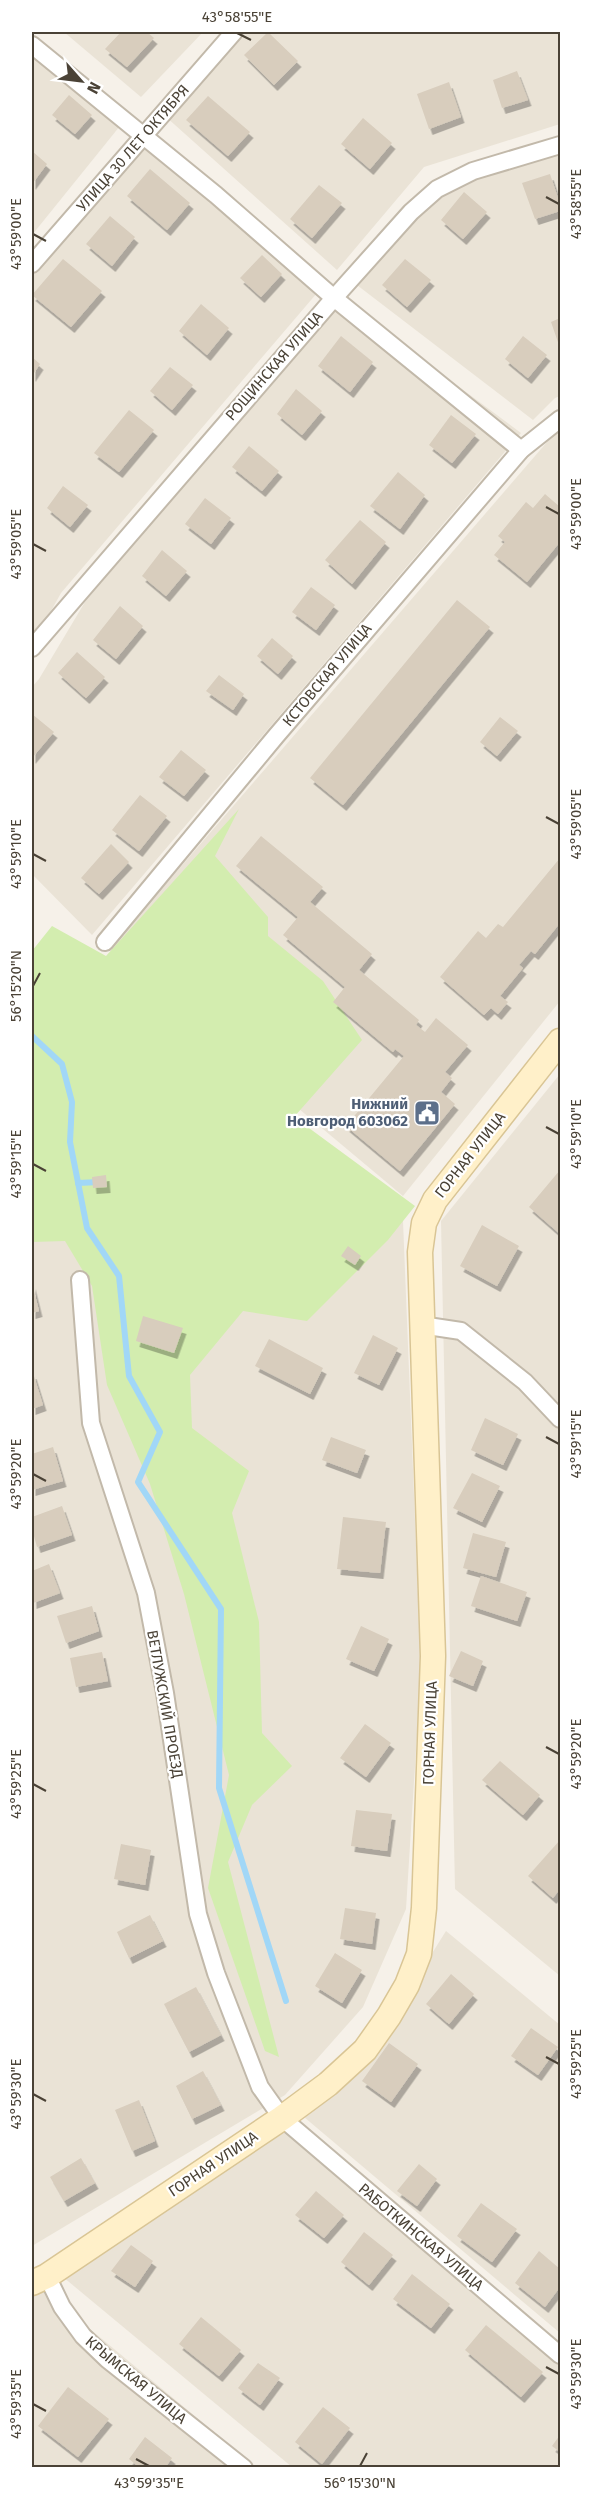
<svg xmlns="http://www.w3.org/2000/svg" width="592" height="2499" font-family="'Fira Sans',sans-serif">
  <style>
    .residential { fill: #eae3d6 }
    .green { fill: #d3edaf }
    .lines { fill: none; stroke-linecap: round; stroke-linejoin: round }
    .stream { stroke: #a1d7f7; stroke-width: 6 }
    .building { fill: #d8cdbd; filter: url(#shadow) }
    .street-casing { stroke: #c2b9aa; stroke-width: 20 }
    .secondary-casing { stroke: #d9c595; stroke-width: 27 }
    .street { stroke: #fff; stroke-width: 16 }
    .secondary { stroke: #fff0c9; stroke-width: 24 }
    .ticks { fill: none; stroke: #4a4236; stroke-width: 2 }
    .labels { text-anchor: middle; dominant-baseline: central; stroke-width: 4.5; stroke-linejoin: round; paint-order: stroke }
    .street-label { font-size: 15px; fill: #4a4236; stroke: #fff }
    .service-label { font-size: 15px; font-weight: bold; fill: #4e5e75; stroke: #fff; text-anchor: end }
    .neatline { fill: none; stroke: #4a4236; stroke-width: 2 }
    .ticks-label { font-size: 15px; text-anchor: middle; fill: #4a4236 }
  </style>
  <defs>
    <filter id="shadow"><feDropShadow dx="3.5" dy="6" stdDeviation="0" flood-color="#0004"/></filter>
  </defs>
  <rect width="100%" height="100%" fill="#f6f1e9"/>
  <g class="residential">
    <polygon points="64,32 203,32 141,97"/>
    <polygon points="246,32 560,32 560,124 424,167 337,270 165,116"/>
    <polygon points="32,35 128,116 32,235"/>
    <polygon points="148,134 323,286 61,593 32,645 32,271"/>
    <polygon points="560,149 560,396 555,398 533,420 353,282 435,189"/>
    <polygon points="341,299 521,433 92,935 32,874 32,687 39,679 85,602"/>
    <polygon points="560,427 560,1001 403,1196 109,950"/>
    <polygon points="560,1074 560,1976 455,1889 441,1221"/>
    <polygon points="32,1189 403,1221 421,1670 406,1909 363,2007 285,2095 32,2246"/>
    <polygon points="446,1931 560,2025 560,2333 304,2117 369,2054"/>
    <polygon points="292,2128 560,2361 560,2467 292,2467 57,2272"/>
    <polygon points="37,2285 256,2467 32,2468 32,2287"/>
  </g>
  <polygon class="green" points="239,809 215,856 268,917 268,936 323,981 362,1040 294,1117 415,1206 388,1240 307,1321 243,1311 190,1375 192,1428 249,1471 232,1513 259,1622 262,1733 292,1766 252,1805 228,1862 279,2057 265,2051 208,1888 229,1775 184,1594 150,1484 107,1385 92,1286 65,1241 32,1242 32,951 52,926 106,956"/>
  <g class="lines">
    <g class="stream">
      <polyline points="32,1036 62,1064 72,1102 70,1142 87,1228 119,1276 129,1376 160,1432 138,1482 221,1609 219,1788 286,2001"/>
      <polyline points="78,1183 100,1182"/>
    </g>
  </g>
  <g class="building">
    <polygon points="121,32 147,32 154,38 127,67 105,49"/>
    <polygon points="268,32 298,61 274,85 244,55"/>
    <polygon points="517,71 528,100 502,108 493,80"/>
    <polygon points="449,82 461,117 429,129 417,94"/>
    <polygon points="69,95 92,115 75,134 52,115"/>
    <polygon points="208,96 250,132 228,156 186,120"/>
    <polygon points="363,118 392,143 370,169 341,144"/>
    <polygon points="32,151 47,164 32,184"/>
    <polygon points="150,169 190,203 167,230 127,196"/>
    <polygon points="550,174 560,204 560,211 535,219 522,183"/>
    <polygon points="319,185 342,203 312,238 290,219"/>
    <polygon points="464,192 487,212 463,239 441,220"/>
    <polygon points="110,216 135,237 112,266 86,244"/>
    <polygon points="262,255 282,274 261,297 240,278"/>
    <polygon points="63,259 102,291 71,327 32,295"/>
    <polygon points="405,259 431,280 407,307 382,285"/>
    <polygon points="201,304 229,328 207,355 179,331"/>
    <polygon points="560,318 560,348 551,322"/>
    <polygon points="341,336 373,362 350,392 318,366"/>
    <polygon points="523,336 547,355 528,378 505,359"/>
    <polygon points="32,357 40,364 32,376"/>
    <polygon points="170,367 193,385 172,410 150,391"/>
    <polygon points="296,389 322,411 302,435 277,414"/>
    <polygon points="129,410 154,430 119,472 94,453"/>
    <polygon points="451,415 476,434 452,463 429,445"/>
    <polygon points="249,446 279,471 262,491 232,467"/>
    <polygon points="398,472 425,495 400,529 370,506"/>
    <polygon points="63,486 88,505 70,527 47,508"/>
    <polygon points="545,494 560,507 560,542 527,582 494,555 505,542 498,536 526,502 533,508"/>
    <polygon points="205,498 231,518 211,544 185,524"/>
    <polygon points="360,520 386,542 352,584 325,560"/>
    <polygon points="162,550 187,571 166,596 142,576"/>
    <polygon points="311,587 335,605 316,630 292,612"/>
    <polygon points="457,600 490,627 343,805 310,778"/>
    <polygon points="120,606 143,626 116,659 93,640"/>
    <polygon points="272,638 293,656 278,674 257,656"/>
    <polygon points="77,652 105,677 86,698 58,673"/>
    <polygon points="219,675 244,694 233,710 206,691"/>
    <polygon points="32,714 54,732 32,758"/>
    <polygon points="500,717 518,731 497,756 480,742"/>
    <polygon points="181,750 206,770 184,796 159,777"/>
    <polygon points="140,795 167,816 139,851 112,830"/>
    <polygon points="261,836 323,887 310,902 372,954 359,970 419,1020 416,1025 425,1032 436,1018 468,1045 445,1072 452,1078 441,1092 455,1104 400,1171 346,1126 404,1056 395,1049 393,1052 333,1002 345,987 283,935 298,917 236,866"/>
    <polygon points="111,844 129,862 99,894 81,878"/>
    <polygon points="560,858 560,923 535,954 531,951 519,965 523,968 500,996 508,1002 498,1014 491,1008 484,1015 440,977 478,931 486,938 498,924 503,927"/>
    <polygon points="560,1170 560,1234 529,1207"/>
    <polygon points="106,1175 107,1187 93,1188 92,1177"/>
    <polygon points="482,1225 519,1246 497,1286 460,1266"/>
    <polygon points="348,1246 361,1256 355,1265 341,1256"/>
    <polygon points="32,1283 39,1311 32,1313"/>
    <polygon points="143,1316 183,1328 174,1353 136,1341"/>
    <polygon points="373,1335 398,1348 379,1385 354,1373"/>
    <polygon points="269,1339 323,1368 310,1394 255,1366"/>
    <polygon points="32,1373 33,1373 43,1405 32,1409"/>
    <polygon points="485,1418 518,1434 503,1465 471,1450"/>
    <polygon points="331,1437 366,1450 357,1473 322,1460"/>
    <polygon points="53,1447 63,1481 32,1490 32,1454"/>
    <polygon points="472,1473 500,1486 482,1522 453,1508"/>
    <polygon points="62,1506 72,1535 37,1547 32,1529 32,1517"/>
    <polygon points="343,1517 386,1522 380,1573 337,1569"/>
    <polygon points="473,1533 506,1542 496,1577 463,1568"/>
    <polygon points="49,1564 60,1593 33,1603 32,1571"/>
    <polygon points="481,1576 527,1592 517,1621 471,1606"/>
    <polygon points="92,1606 99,1631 66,1643 57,1616"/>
    <polygon points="361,1626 389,1639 374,1671 346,1659"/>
    <polygon points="461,1651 483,1661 473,1686 449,1676"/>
    <polygon points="102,1652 108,1681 76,1687 70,1658"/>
    <polygon points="365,1724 391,1743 366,1777 340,1758"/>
    <polygon points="500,1761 540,1795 523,1815 482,1780"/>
    <polygon points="356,1810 392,1814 387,1851 351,1846"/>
    <polygon points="560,1840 560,1889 553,1898 528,1876"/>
    <polygon points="121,1844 151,1850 145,1885 114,1879"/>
    <polygon points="345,1908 376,1913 372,1944 340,1939"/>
    <polygon points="150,1915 163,1941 129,1958 117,1932"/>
    <polygon points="335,1953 362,1970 342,2003 315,1986"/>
    <polygon points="451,1974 474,1994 449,2024 426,2004"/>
    <polygon points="196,1987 221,2035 189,2052 164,2004"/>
    <polygon points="531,2028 558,2047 538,2075 511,2056"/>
    <polygon points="389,2043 418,2064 391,2102 362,2081"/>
    <polygon points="203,2071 221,2105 192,2119 176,2086"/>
    <polygon points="139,2100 155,2141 132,2151 115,2110"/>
    <polygon points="81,2158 95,2183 64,2201 50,2177"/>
    <polygon points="419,2164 437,2179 417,2206 397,2191"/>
    <polygon points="316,2191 344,2215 324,2238 295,2215"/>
    <polygon points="481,2203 517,2229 492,2262 457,2236"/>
    <polygon points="364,2232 393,2255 369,2285 341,2262"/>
    <polygon points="131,2245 153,2261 135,2287 111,2271"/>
    <polygon points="539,2251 560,2269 560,2287 545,2307 515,2283"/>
    <polygon points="412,2274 450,2304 431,2328 393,2299"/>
    <polygon points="201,2317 241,2350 219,2376 179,2344"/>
    <polygon points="486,2325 543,2372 521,2397 465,2350"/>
    <polygon points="258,2363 280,2378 260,2405 238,2388"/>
    <polygon points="68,2387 109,2419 78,2457 38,2426"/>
    <polygon points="323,2407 350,2428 322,2464 295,2442"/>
    <polygon points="560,2435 560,2452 552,2446"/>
    <polygon points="145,2437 172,2458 165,2468 140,2468 129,2459"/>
  </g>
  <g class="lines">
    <defs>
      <g id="street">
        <polyline points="32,45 216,195 334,298 521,450"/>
        <polyline points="32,264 234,32"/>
        <polyline points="32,648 334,298 411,212 437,189 473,171 560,145"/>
        <polyline points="105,942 276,736 521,450 560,419"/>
        <polyline points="80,1280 91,1423 146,1593 165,1693 198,1914 216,1973 260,2087 282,2118 560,2355"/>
        <polyline points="421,1325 461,1331 525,1382 560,1419"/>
        <polyline points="47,2276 62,2307 83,2336 108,2360 244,2468"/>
      </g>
      <polyline id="secondary" points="32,2283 47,2276 282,2118 328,2084 365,2050 389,2016 407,1985 419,1954 424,1908 433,1656 420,1252 424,1223 435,1200 560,1041"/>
    </defs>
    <use href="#street" class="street-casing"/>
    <use href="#secondary" class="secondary-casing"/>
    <use href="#street" class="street"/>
    <use href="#secondary" class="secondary"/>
  </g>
  <path class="ticks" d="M237 33 251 40M546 197 559 204M33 234 46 241M546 507 559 514M33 544 46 551M546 817 559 824M33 854 46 861M33 986 40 973M546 1127 559 1134M33 1164 46 1171M546 1437 559 1444M33 1474 46 1481M546 1747 559 1754M33 1784 46 1791M546 2057 559 2064M33 2094 46 2101M546 2367 559 2374M33 2404 46 2411M136 2459 149 2466M360 2466 367 2453"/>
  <defs>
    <symbol id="civic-square" viewBox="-11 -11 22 22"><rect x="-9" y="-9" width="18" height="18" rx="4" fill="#5c6f8a" stroke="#fff"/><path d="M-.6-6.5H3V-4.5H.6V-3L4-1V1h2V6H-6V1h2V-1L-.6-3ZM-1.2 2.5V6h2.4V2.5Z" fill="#fff"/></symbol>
  </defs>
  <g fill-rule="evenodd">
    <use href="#civic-square" x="412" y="1098" width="30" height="30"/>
  </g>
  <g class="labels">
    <g class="street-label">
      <text transform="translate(133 148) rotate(-49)">УЛИЦА 30 ЛЕТ ОКТЯБРЯ</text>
      <text transform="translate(274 366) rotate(-49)">РОЩИНСКАЯ УЛИЦА</text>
      <text transform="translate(327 675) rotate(-50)">КСТОВСКАЯ УЛИЦА</text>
      <text transform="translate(470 1155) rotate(-52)">ГОРНАЯ УЛИЦА</text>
      <text transform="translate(165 1704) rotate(80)">ВЕТЛУЖСКИЙ ПРОЕЗД</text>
      <text transform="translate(430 1733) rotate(-88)">ГОРНАЯ УЛИЦА</text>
      <text transform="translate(213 2164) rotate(-34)">ГОРНАЯ УЛИЦА</text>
      <text transform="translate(421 2237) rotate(40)">РАБОТКИНСКАЯ УЛИЦА</text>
      <text transform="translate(136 2380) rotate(40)">КРЫМСКАЯ УЛИЦА</text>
    </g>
    <g class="service-label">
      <text x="408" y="1104">Нижний<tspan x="408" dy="17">Новгород 603062</tspan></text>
    </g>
  </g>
  <rect width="592" height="2499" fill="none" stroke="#ffffff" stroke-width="66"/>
  <g transform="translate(81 81) rotate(118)" stroke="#ffffff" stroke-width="4.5" paint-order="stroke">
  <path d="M0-4.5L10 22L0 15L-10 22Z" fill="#4a4236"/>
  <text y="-9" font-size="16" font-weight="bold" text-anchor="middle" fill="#4a4236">N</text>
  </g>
  <rect x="33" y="33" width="526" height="2433" class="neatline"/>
  <g class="ticks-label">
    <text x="237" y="22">43°58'55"E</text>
    <text transform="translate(576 204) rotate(-90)" y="5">43°58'55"E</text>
    <text transform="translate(16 234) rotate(-90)" y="5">43°59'00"E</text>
    <text transform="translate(576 514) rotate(-90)" y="5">43°59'00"E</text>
    <text transform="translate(16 544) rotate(-90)" y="5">43°59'05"E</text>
    <text transform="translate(576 824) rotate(-90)" y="5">43°59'05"E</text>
    <text transform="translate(16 854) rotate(-90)" y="5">43°59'10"E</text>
    <text transform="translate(16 986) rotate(-90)" y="5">56°15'20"N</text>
    <text transform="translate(576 1134) rotate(-90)" y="5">43°59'10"E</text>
    <text transform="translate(16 1164) rotate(-90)" y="5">43°59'15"E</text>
    <text transform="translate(576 1444) rotate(-90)" y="5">43°59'15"E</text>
    <text transform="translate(16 1474) rotate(-90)" y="5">43°59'20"E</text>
    <text transform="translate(576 1754) rotate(-90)" y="5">43°59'20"E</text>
    <text transform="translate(16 1784) rotate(-90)" y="5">43°59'25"E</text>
    <text transform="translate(576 2064) rotate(-90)" y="5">43°59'25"E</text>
    <text transform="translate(16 2094) rotate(-90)" y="5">43°59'30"E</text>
    <text transform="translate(576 2374) rotate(-90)" y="5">43°59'30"E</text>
    <text transform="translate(16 2404) rotate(-90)" y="5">43°59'35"E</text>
    <text x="149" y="2488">43°59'35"E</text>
    <text x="360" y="2488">56°15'30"N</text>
  </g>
</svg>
